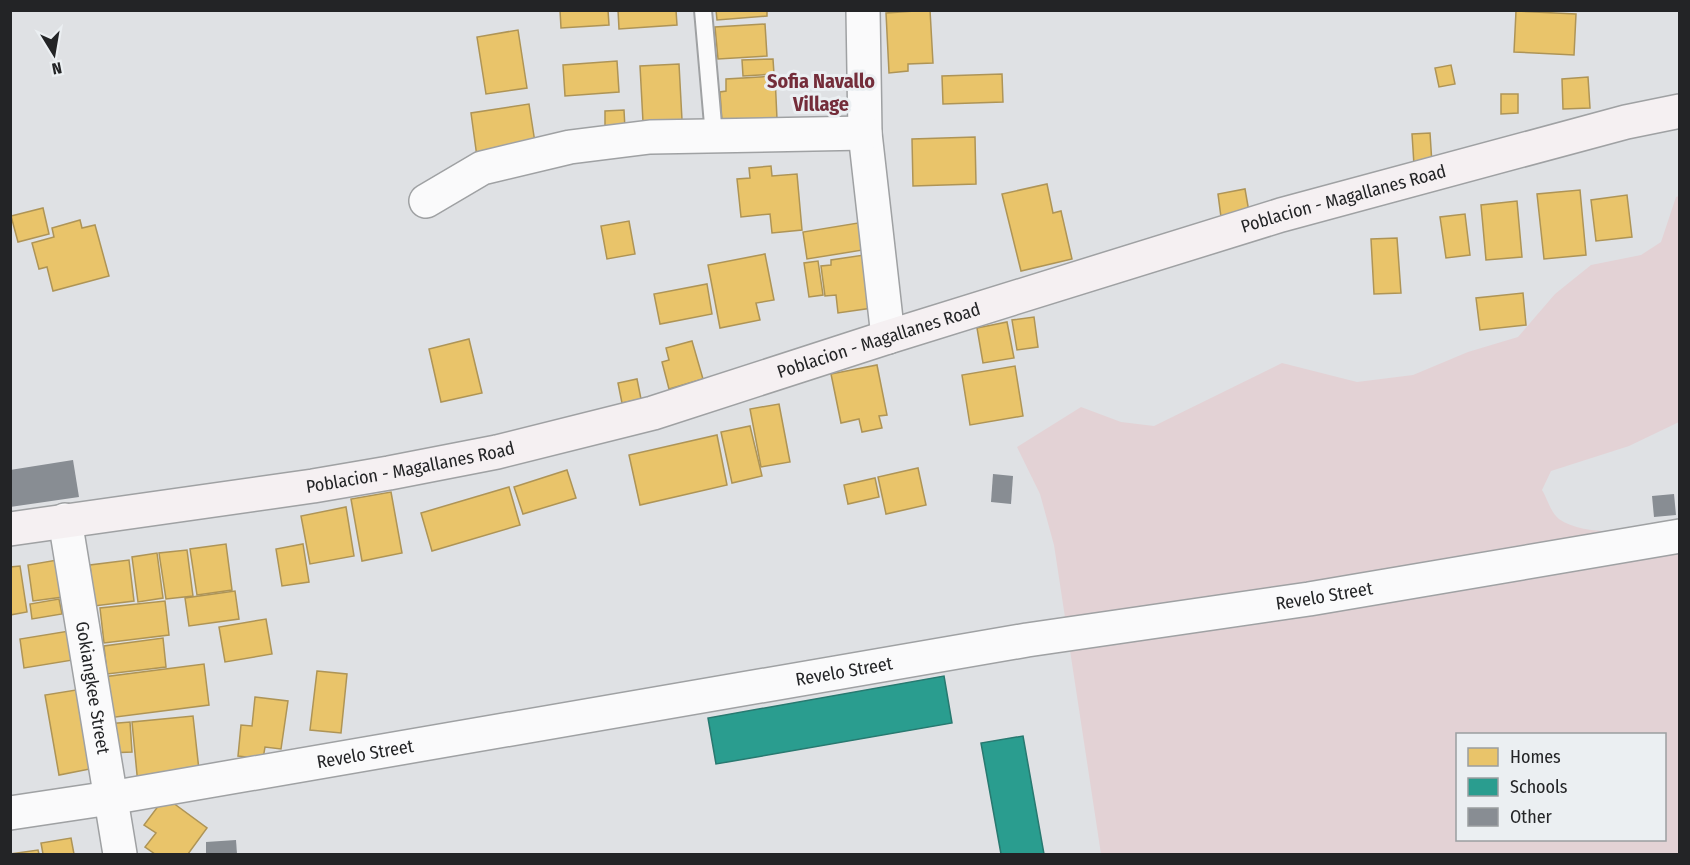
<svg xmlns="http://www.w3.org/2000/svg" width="1690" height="865" font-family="'Fira Sans Condensed',sans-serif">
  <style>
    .green { fill: #e3d2d5; fill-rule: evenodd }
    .homes { fill: #e9c46a; stroke: #ae9456; stroke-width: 1.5 }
    .schools { fill: #2a9d8f; stroke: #287970; stroke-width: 1.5 }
    .building { fill: #888d93 }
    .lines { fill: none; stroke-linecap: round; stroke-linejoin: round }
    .lane-casing { stroke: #9fa1a3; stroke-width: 20 }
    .street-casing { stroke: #9fa1a3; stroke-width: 36 }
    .secondary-casing { stroke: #9fa1a3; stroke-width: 36 }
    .lane { stroke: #fafafb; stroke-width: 16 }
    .street { stroke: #fafafb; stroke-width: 33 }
    .secondary { stroke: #f5f0f2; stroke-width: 33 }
    .labels { text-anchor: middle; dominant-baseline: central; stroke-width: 6; stroke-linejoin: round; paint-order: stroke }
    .street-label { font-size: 18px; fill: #232426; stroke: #ebeff2 }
    .neighbourhood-label { font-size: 20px; font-weight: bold; fill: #742d3a; stroke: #ebeff2 }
  </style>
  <rect width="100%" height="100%" fill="#dfe1e4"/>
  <path class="green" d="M1679 196V422L1629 446 1551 471 1542 490C1547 498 1551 513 1559 519 1585 538 1648 531 1679 525V854H1101L1054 545 1040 494 1017 447 1081 407 1121 422 1154 426 1282 363 1357 382 1413 375 1468 352 1518 337 1555 294 1591 265 1641 255 1661 242 1676 197ZM1458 734H1664V840H1458Z"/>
  <g class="homes">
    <polygon points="560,10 608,10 609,25 561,28"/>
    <polygon points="618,10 676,10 677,25 619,29"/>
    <polygon points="716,10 767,10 767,16 717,20"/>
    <polygon points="930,10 933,63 908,64 908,71 889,73 886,13"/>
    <polygon points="1516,11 1576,14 1574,55 1514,52"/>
    <polygon points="765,24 767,56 718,59 715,27"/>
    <polygon points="518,30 527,88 486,94 477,37"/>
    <polygon points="773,59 774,74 743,76 742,60"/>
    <polygon points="617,61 619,92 565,96 563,65"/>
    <polygon points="679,64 682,120 643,122 640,66"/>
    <polygon points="1451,65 1455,84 1439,87 1435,68"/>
    <polygon points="1002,74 1003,102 943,104 942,76"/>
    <polygon points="775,76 777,119 722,122 720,92 726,91 726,79"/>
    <polygon points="1588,77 1590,108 1563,109 1562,79"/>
    <polygon points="1501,94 1518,94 1518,113 1501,114"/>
    <polygon points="529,104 536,149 477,157 471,113"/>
    <polygon points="624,110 625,129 605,130 605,111"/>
    <polygon points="1430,133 1432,164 1414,165 1412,134"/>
    <polygon points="975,137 976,184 913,186 912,139"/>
    <polygon points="771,166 772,176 797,174 802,230 772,233 770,214 741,217 737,179 750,178 749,168"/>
    <polygon points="1047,184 1053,213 1061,211 1072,259 1021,271 1002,194"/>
    <polygon points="1245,189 1249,212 1221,217 1218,194"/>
    <polygon points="1580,190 1586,255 1544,259 1537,194"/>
    <polygon points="1627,195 1632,237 1596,241 1591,200"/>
    <polygon points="1517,201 1522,257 1486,260 1481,205"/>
    <polygon points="43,208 49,234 18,242 11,216"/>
    <polygon points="1465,214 1470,255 1446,258 1440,217"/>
    <polygon points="80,220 82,228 95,225 109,276 53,291 47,267 39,269 32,243 54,237 52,228"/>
    <polygon points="629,221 635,254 607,259 601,226"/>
    <polygon points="864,222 869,249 807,259 803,232"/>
    <polygon points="1397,238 1401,293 1374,294 1371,239"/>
    <polygon points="765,254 774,300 756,303 760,320 720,328 708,265"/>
    <polygon points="864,255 872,308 838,313 836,295 825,296 821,266 831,265 831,260"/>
    <polygon points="818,261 823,295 809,297 804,263"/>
    <polygon points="707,284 712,314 660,324 654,294"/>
    <polygon points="1523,293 1526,325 1480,330 1476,298"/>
    <polygon points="1034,317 1038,347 1017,350 1012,320"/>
    <polygon points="1007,322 1014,358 983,363 977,328"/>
    <polygon points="469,339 482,393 441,402 429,349"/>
    <polygon points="692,341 703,379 669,389 662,362 669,360 666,348"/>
    <polygon points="877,365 887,415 879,416 882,428 862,432 859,419 841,423 831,374"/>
    <polygon points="1015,366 1023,416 970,425 962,375"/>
    <polygon points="637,379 641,399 622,403 618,383"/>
    <polygon points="779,404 790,462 761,467 750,409"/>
    <polygon points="750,426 762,476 732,483 721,432"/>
    <polygon points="717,435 727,485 640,505 629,455"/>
    <polygon points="918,468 926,505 886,514 878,477"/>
    <polygon points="567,470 576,498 523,514 514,487"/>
    <polygon points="875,478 879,497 848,504 844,485"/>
    <polygon points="509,487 520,525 432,551 421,513"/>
    <polygon points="391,492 402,553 362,561 351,499"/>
    <polygon points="346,507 354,556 310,564 301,516"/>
    <polygon points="226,544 232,590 197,595 190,549"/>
    <polygon points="303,544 309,582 282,586 276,549"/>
    <polygon points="187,550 193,596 166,599 159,553"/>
    <polygon points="157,553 163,598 138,602 132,557"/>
    <polygon points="57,560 63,597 33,601 28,565"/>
    <polygon points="129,560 134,601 94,606 90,565"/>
    <polygon points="20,566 27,612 10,615 10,567"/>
    <polygon points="235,591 239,619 189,626 185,598"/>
    <polygon points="59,599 62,614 32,619 30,604"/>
    <polygon points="165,601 169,635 104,643 100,608"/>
    <polygon points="266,619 272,654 225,662 219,627"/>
    <polygon points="69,631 73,660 24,668 20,639"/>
    <polygon points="163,638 166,667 107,674 104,646"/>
    <polygon points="204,664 209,705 108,718 103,677"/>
    <polygon points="317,671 347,674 341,733 310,730"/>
    <polygon points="82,689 95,768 59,775 45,695"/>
    <polygon points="255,697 288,701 281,749 265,747 263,759 238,756 241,725 252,726"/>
    <polygon points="193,716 200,779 138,785 132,722"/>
    <polygon points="130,722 132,752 108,753 106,724"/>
    <polygon points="165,797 207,828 188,854 155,854 145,847 156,833 144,825"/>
    <polygon points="71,838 74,854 43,854 41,843"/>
    <polygon points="38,850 39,854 10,854"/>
  </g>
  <g class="schools">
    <polygon points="944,676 952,723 716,764 708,718"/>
    <polygon points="1023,736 1044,854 1001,854 981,743"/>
  </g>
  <g class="building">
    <polygon points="73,460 79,497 10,507 10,470"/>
    <polygon points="993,474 1013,476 1011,504 991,502"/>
    <polygon points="1674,494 1676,515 1654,517 1652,496"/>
    <polygon points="236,840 237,854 206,854 206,842"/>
  </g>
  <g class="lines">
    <defs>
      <polyline id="lane" points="703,10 714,136"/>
      <g id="street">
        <polyline points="863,10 865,133 888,337"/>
        <polyline points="426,201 482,168 570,147 650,137 865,133"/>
        <path id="s1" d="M65 520 120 854"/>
        <path id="s2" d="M10 813 110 798 1027 640 1309 599 1680 536"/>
      </g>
      <g id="secondary">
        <path id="s3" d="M10 529 313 486 389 473 497 452 653 413 888 337 1281 215 1626 122 1680 111"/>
      </g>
    </defs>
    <use href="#lane" class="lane-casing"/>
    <use href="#street" class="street-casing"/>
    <use href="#secondary" class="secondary-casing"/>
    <use href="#lane" class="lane"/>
    <use href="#street" class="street"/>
    <use href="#secondary" class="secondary"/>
  </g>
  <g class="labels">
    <g class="street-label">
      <text stroke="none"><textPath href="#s3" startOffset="1377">Poblacion - Magallanes Road</textPath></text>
      <text stroke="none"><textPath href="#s3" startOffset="891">Poblacion - Magallanes Road</textPath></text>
      <text stroke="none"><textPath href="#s3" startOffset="405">Poblacion - Magallanes Road</textPath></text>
      <text stroke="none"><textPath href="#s2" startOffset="1332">Revelo Street</textPath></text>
      <text stroke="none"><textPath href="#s2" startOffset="846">Revelo Street</textPath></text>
      <text stroke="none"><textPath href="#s1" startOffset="170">Gokiangkee Street</textPath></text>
      <text stroke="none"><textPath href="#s2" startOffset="360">Revelo Street</textPath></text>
    </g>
    <g class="neighbourhood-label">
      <text x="821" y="81">Sofia Navallo<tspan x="821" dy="23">Village</tspan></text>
    </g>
  </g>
  <rect width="1690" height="865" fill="none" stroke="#232426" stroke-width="24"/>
  <rect x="1456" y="733" width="210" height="108" fill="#ebeff2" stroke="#9b9ea0" stroke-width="1.5"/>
  <rect x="1468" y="748" width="30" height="18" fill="#e9c46a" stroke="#9b9ea0" stroke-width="1.5"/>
  <text x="1510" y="763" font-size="18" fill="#232426">Homes</text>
  <rect x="1468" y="778" width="30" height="18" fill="#2a9d8f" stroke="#9b9ea0" stroke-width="1.5"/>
  <text x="1510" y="793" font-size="18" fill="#232426">Schools</text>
  <rect x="1468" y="808" width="30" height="18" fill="#888d93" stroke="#9b9ea0" stroke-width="1.5"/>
  <text x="1510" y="823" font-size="18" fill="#232426">Other</text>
  <g transform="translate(54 54) rotate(169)" stroke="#ebeff2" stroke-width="4.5" paint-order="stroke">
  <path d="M0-4.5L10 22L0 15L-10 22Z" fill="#232426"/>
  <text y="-9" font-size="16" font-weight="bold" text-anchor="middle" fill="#232426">N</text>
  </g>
</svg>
